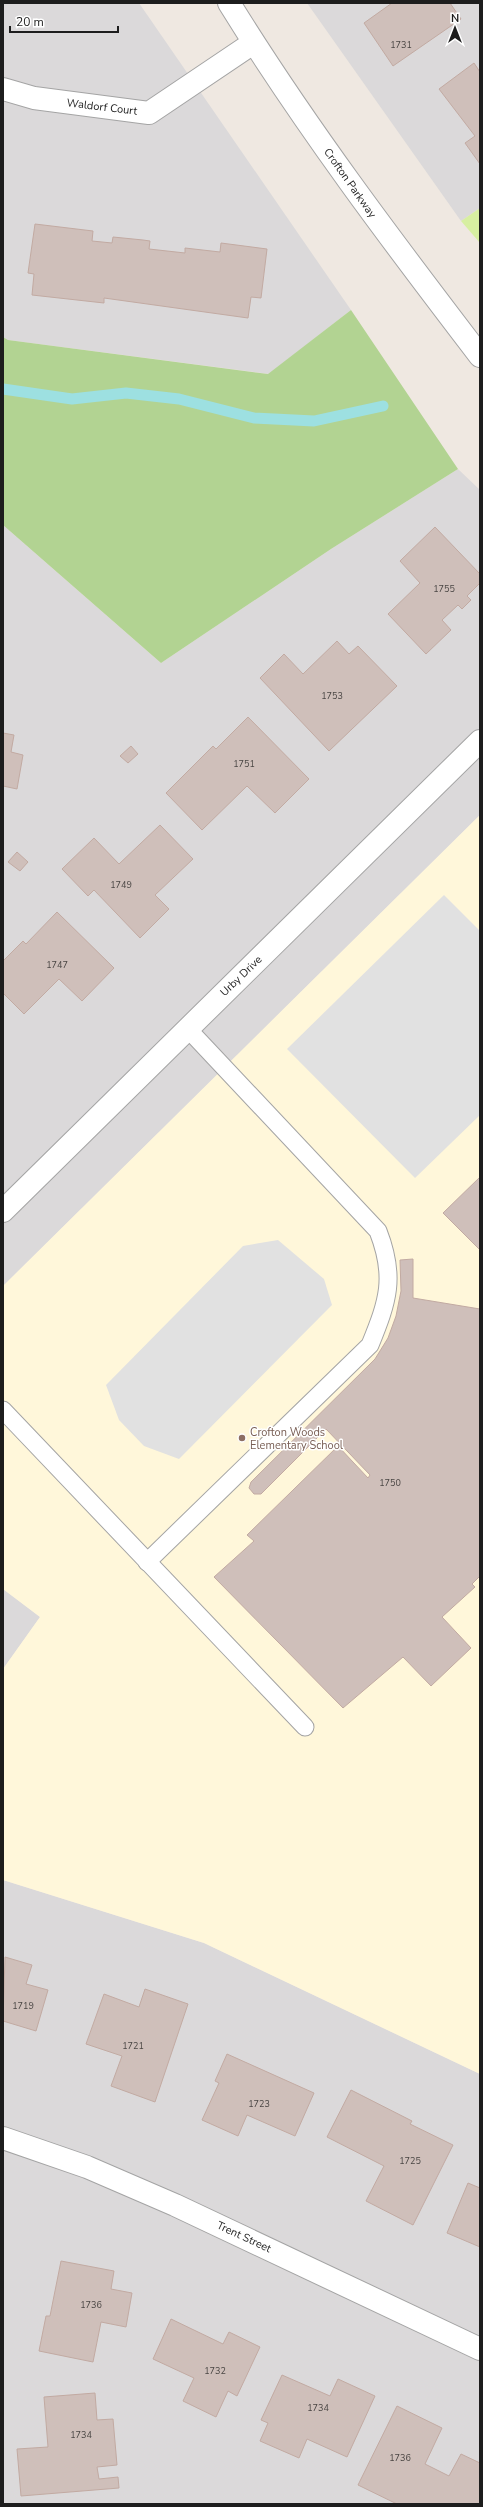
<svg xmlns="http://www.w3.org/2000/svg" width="483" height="2507" font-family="'Nunito Sans',sans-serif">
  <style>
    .residential { fill: #dbd9da }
    .education { fill: #fff7da }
    .grass { fill: #d7efa1 }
    .forest { fill: #b2d392 }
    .parking { fill: #e1e1e1 }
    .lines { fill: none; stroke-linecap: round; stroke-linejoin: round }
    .stream { stroke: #9de0e1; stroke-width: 11 }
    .building { fill: #cfbfba; stroke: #c2aaa2 }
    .service-casing { stroke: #a4a4a4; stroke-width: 19 }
    .minor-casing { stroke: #a4a4a4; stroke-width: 24 }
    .tertiary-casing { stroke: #a4a4a4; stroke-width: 24 }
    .service { stroke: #fff; stroke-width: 17 }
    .minor { stroke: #fff; stroke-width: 22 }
    .tertiary { stroke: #fff; stroke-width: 22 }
    .education-dot { fill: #8d6e63; stroke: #fff; stroke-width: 1.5 }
    .labels { text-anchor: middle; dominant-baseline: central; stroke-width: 3; stroke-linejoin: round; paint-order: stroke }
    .number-label { font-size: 9px; fill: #4a4644 }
    .street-label { font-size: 11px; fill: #1d1d1d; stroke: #fff }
    .education-label { font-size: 11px; fill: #785e54; stroke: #fff; text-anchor: start }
  </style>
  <rect width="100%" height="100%" fill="#efe8e1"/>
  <g class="residential">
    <polygon points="3,3 139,3 351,310 269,374 8,340 3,337"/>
    <polygon points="307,3 480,3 480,208 461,221"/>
    <polygon points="458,469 480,490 480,815 3,1286 3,525 161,663 331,549"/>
    <polygon points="3,1589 40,1617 3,1669"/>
    <polygon points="3,1880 204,1943 480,2074 480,2504 3,2504"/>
  </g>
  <polygon class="education" points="480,815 480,2074 204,1943 3,1880 3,1669 40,1617 3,1589 3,1286"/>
  <polygon class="grass" points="480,208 480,243 461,221"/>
  <polygon class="forest" points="351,310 458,469 331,549 161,663 3,525 3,337 8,340 268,374"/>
  <g class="parking">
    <polygon points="444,895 480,931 480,1115 415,1178 287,1049"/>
    <polygon points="278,1240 324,1279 332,1305 179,1459 144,1446 119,1420 106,1385 243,1246"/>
  </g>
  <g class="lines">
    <polyline class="stream" points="3,389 72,399 126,393 179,399 254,418 314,421 383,406"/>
  </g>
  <g class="building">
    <polygon points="392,3 450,3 461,19 393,66 364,23"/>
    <polygon points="474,63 480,72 480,164 465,143 475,136 439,89"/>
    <polygon points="35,224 93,231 92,241 112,243 113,237 143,240 150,241 149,249 185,253 185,248 220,252 221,243 267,249 261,298 251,297 248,318 104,298 104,303 32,295 34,274 28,273"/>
    <polygon points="435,527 480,574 480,583 467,596 471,600 462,609 458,605 442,620 451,630 426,654 388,614 420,583 400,561"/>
    <polygon points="337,641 349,654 358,646 397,686 329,751 260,678 284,654 303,674"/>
    <polygon points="248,717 309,779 275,813 247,786 202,830 166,793 213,746 216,749"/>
    <polygon points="3,733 14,735 11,752 23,755 17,789 3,786"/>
    <polygon points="131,746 138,754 128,763 120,756"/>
    <polygon points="160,825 193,859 155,895 169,909 140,938 94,890 88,896 62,869 94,838 119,864"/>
    <polygon points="17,852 28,862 20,871 8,862"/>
    <polygon points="57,912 114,968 82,1001 59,979 24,1014 3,993 3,961 23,941 26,944"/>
    <polygon points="480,1177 480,1250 443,1213"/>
    <polygon points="413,1259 413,1298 480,1309 480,1576 472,1584 475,1587 442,1617 471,1648 431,1686 403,1657 343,1708 214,1577 254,1541 247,1535 338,1446 368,1478 370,1475 326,1429 261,1494 254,1494 249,1488 251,1482 375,1359 388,1338 396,1316 401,1291 400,1260"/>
    <polygon points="5,1957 32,1965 26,1984 48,1990 36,2031 3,2021"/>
    <polygon points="145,1989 188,2004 155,2102 111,2086 122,2056 86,2044 104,1994 139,2007"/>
    <polygon points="227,2054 314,2093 295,2136 247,2115 238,2136 202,2120 219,2083 215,2081"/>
    <polygon points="351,2090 412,2121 410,2124 453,2145 413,2225 366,2201 384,2166 327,2137"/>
    <polygon points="468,2183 480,2188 480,2247 447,2233"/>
    <polygon points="61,2261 114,2271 111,2289 132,2293 126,2327 101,2322 93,2362 39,2351 46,2316 50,2316"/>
    <polygon points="171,2319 223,2344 229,2332 260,2347 237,2396 228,2391 216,2417 183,2401 194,2378 153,2359"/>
    <polygon points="282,2375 330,2396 338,2379 375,2396 347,2457 307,2439 299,2458 260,2441 268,2423 261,2420"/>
    <polygon points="95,2393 97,2420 113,2419 117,2465 97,2467 99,2479 118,2477 119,2488 21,2496 17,2449 48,2447 44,2397"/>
    <polygon points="397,2406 442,2428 425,2464 449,2476 461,2454 480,2463 480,2504 397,2504 358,2485"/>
  </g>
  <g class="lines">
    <defs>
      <g id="service">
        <polyline points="3,1410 305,1727"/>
        <path d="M147 1562 370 1345C388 1301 396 1277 378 1231L187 1028"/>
      </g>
      <g id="minor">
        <polyline points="3,89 34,98 149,113 253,43"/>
        <polyline points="3,2138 87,2167 175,2205 480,2349"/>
      </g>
      <g id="tertiary">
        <path d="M229 3C305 126 392 241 480 356"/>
        <polyline points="3,1211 480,741"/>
      </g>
    </defs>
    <use href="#service" class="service-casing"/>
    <use href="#minor" class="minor-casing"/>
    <use href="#tertiary" class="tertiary-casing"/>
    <use href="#service" class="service"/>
    <use href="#minor" class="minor"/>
    <use href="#tertiary" class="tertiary"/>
  </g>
  <circle class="education-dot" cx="242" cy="1438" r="4"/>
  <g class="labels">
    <g class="number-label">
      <text x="401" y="45">1731</text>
      <text x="444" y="589">1755</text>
      <text x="332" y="696">1753</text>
      <text x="244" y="764">1751</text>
      <text x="121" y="885">1749</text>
      <text x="57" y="965">1747</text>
      <text x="390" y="1483">1750</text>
      <text x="23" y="2006">1719</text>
      <text x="133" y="2046">1721</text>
      <text x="259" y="2104">1723</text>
      <text x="410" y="2161">1725</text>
      <text x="91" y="2305">1736</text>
      <text x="215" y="2371">1732</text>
      <text x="318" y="2408">1734</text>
      <text x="81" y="2435">1734</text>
      <text x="400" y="2458">1736</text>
    </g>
    <g class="street-label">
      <text transform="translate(102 107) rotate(7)">Waldorf Court</text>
      <text transform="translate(350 183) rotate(55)">Crofton Parkway</text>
      <text transform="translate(241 976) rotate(-44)">Urby Drive</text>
      <text transform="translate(244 2237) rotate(25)">Trent Street</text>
    </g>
    <g class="education-label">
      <text x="250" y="1432">Crofton Woods<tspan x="250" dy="13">Elementary School</tspan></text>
    </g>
  </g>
  <rect width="483" height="2507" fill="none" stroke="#1d1d1d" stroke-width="8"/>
  <g transform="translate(455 28)" stroke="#ffffff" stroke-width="3" paint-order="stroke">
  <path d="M0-3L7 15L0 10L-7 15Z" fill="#1d1d1d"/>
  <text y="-6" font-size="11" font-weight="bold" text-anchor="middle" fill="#1d1d1d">N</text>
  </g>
  <path d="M10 26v6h108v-6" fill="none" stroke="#1d1d1d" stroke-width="2"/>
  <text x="16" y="26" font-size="12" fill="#1d1d1d" stroke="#ffffff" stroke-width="3" paint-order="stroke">20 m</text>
</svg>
